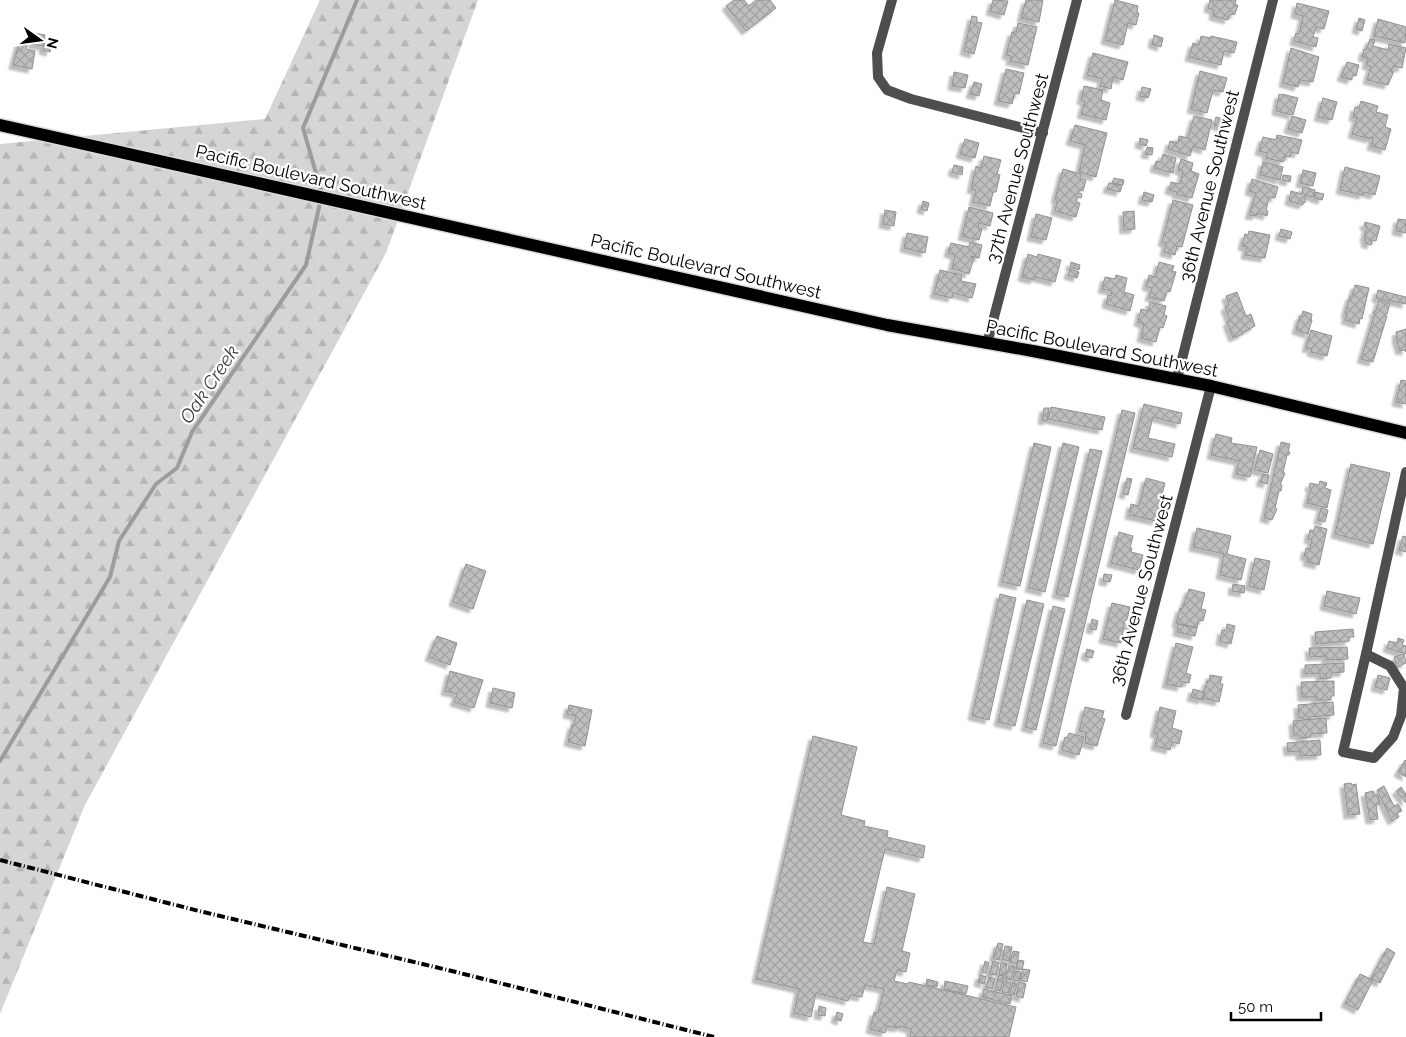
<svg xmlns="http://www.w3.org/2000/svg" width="1406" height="1037" font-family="Raleway,sans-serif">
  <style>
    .forest { fill: url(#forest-firs) }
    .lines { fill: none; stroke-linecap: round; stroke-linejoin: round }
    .stream { stroke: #9c9c9c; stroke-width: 4 }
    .building { fill: url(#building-cross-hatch); stroke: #929292; filter: url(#shadow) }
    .primary-casing { stroke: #dbdbdb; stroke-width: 15 }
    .street { stroke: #4e4e4e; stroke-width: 10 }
    .primary { stroke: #000; stroke-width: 12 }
    .rail { stroke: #000; stroke-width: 4; stroke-dasharray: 8 2.5 1 2.5; stroke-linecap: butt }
    .labels { text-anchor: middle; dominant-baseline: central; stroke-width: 4.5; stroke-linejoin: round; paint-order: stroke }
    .street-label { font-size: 18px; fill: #000; stroke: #fff }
    .water-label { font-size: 19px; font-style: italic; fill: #3d3d3d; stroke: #fff }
  </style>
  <defs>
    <pattern id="forest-firs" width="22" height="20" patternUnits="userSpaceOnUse" patternTransform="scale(1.25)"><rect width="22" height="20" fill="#d5d5d5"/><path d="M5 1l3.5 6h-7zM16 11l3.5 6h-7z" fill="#b5b5b5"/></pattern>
    <pattern id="building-cross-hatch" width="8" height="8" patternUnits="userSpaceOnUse" patternTransform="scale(1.25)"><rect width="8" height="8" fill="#bebebe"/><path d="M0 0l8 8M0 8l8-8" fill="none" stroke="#a2a2a2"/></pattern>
    <filter id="shadow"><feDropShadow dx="-4" dy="4" stdDeviation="1" flood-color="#0004"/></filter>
  </defs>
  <rect width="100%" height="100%" fill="#fff"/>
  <polygon class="forest" points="320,0 478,0 386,253 85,805 0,1014 0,144 265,119"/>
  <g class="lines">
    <polyline class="stream" points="0,761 110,577 119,541 156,484 177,468 192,432 306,265 322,194 303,128 357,0"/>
  </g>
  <g class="building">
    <polygon points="734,0 744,0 749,6 756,0 770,0 776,8 746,31 726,6"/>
    <polygon points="993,0 1008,1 1004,15 990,11"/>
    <polygon points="1026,0 1043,0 1039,22 1021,18"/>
    <polygon points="1115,0 1138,6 1137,13 1139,13 1136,25 1128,23 1123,45 1105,40"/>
    <polygon points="1210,0 1236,0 1235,5 1238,5 1235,14 1229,15 1228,20 1213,16 1214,10 1208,8"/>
    <polygon points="1297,3 1329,11 1324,29 1316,27 1313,37 1318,38 1316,47 1294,41 1296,33 1299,34 1303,16 1295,14"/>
    <polygon points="972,16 977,17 977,22 982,23 974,54 964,51"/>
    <polygon points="1359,18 1365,20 1362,31 1356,29"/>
    <polygon points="1378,19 1406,27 1405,43 1374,36"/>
    <polygon points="1018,23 1037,27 1028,65 1010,61 1011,56 1006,55 1012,32 1016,32"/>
    <polygon points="34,33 45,35 43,46 32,44"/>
    <polygon points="1154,35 1163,38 1161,47 1152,44"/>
    <polygon points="1201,36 1211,38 1211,36 1237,42 1234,53 1224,51 1221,65 1189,57 1193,43 1199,45"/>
    <polygon points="1370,39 1375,40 1373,46 1388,50 1389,44 1406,48 1402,68 1393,66 1391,71 1394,71 1388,85 1367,80 1371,66 1366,65 1368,58 1362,57 1364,49 1366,50"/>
    <polygon points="45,40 52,41 50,52 43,50"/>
    <polygon points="19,42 27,43 26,49 35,51 32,69 13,65"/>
    <polygon points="1291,48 1319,57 1313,82 1300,80 1298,87 1283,83"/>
    <polygon points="1093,53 1128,62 1123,80 1113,77 1111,89 1100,86 1102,79 1087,75"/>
    <polygon points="1347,62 1359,65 1356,76 1353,75 1351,80 1341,77"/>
    <polygon points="1006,69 1024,73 1019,94 1015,93 1012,104 998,101"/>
    <polygon points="1200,71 1227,78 1223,92 1213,90 1207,113 1191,109"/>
    <polygon points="954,72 968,75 965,88 952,86"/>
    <polygon points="974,82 982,84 979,96 970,94"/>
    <polygon points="1084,86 1103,90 1101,100 1110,103 1106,120 1081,114 1085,101 1081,100"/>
    <polygon points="1142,87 1151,89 1148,98 1140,96"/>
    <polygon points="1279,94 1281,95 1282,94 1298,98 1293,115 1276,111"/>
    <polygon points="1323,98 1337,102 1332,120 1318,117"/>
    <polygon points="1361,101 1378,106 1376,112 1388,115 1385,127 1391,129 1385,150 1371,146 1373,138 1370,137 1370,139 1352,134 1357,118 1353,117 1355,107 1359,108"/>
    <polygon points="1194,116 1212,120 1205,150 1193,146 1190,156 1168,149 1170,141 1178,143 1179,136 1188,138"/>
    <polygon points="1292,116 1306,120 1302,133 1288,129"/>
    <polygon points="1216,117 1227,120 1225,128 1214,125"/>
    <polygon points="1075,125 1107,133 1096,177 1079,172 1085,145 1070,141"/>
    <polygon points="1277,135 1302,140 1298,154 1291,152 1290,157 1285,156 1283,162 1266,158 1267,153 1259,151 1263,137 1276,140"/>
    <polygon points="1140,138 1148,140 1146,146 1139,144"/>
    <polygon points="965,139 979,143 975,158 960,154"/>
    <polygon points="1147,147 1153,148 1152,155 1145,154"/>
    <polygon points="1163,154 1176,158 1173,173 1154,168 1156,161 1161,162"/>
    <polygon points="984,156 1001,160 997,174 1000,175 996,192 993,192 990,206 973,202 976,190 971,189 976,166 981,168"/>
    <polygon points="1181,159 1193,163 1191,171 1199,174 1192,198 1176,194 1177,192 1169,190 1171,182 1180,184 1183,171 1178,170"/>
    <polygon points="1263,162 1283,167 1280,180 1260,175"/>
    <polygon points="954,165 963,167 962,175 952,172"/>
    <polygon points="1345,167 1380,176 1375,195 1364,192 1363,195 1340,190"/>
    <polygon points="1063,169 1081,174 1080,178 1086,180 1083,191 1079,190 1078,193 1082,194 1081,198 1077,197 1076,202 1080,203 1076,217 1055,211 1057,200 1055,199"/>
    <polygon points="1303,170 1316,173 1313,186 1300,183"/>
    <polygon points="1283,175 1291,176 1290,182 1282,180"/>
    <polygon points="1114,178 1124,180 1123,185 1112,183"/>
    <polygon points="1252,179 1278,187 1275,198 1269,197 1266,211 1268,211 1267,216 1257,213 1256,216 1249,215 1256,193 1249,191"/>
    <polygon points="1109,183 1122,186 1120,192 1107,189"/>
    <polygon points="1303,187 1315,190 1313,197 1305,195 1305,203 1303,202 1303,205 1289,201 1291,191 1302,194"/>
    <polygon points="1144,192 1154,195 1152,202 1142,200"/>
    <polygon points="1315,192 1324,194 1322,200 1314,198"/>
    <polygon points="1173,200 1193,205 1182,247 1177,246 1175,255 1164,252 1166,243 1162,242"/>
    <polygon points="923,201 929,203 927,211 921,209"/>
    <polygon points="969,207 993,213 990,226 979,223 978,228 982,229 979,240 962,236"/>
    <polygon points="885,210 896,212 894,226 883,224"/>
    <polygon points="1134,211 1135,229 1124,230 1123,212"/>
    <polygon points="1036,214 1052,218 1046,240 1031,237"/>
    <polygon points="1398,219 1406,220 1406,233 1396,231"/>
    <polygon points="1365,222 1380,226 1376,241 1372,240 1371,245 1365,243 1366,239 1364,238 1367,227 1364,226"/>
    <polygon points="1281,229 1292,232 1290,239 1279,236"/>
    <polygon points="1249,231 1270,235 1265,258 1245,255 1247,247 1242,246 1245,234 1248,235"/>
    <polygon points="907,233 928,237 925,253 904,248"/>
    <polygon points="970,242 982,245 979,258 970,256 974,258 969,274 952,268 955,255 948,253 951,243 969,247"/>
    <polygon points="1028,254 1037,257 1038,254 1061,260 1055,282 1035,277 1034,280 1022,277"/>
    <polygon points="1071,262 1080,265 1079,270 1070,267"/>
    <polygon points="1159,262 1174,266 1172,271 1176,272 1170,292 1167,291 1164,301 1149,297 1152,288 1146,286 1149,275 1155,277"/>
    <polygon points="1070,269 1079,272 1077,278 1068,275"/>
    <polygon points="940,270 962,275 961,281 976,284 972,298 953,293 952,298 934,294"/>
    <polygon points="1116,275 1127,278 1124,292 1134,295 1130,311 1106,304 1108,295 1111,296 1112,291 1102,289 1105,277 1115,279"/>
    <polygon points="1355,285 1369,288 1362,319 1360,318 1359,324 1345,320 1347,314 1345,314 1350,296 1352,296"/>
    <polygon points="1378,290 1406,297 1406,304 1376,298"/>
    <polygon points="1237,292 1246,316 1251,314 1255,326 1242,333 1243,334 1233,338 1227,322 1230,321 1225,307 1229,305 1226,296"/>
    <polygon points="1379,300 1390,303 1387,314 1385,314 1385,316 1387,316 1373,362 1361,359 1375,313 1373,313 1374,311 1376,311"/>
    <polygon points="1150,302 1166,306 1164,315 1167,316 1163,328 1160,327 1156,342 1141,338 1144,324 1138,322 1141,309 1148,311"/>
    <polygon points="1303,311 1312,314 1311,320 1312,320 1308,334 1296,330 1300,316 1301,317"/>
    <polygon points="1406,329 1406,352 1404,350 1400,351 1396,338 1397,338 1396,332"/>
    <polygon points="1311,330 1332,336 1327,356 1311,352 1312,349 1306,348"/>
    <polygon points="1401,380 1406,381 1406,404 1396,402"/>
    <polygon points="1144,404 1182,413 1180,424 1153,417 1148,438 1175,444 1172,457 1133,448"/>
    <polygon points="1051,407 1105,417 1102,430 1048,419"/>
    <polygon points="1044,408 1049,408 1047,421 1042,420"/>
    <polygon points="1122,410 1135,413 1056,746 1043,743"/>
    <polygon points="1216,434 1232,438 1231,443 1257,447 1250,477 1236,474 1239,461 1211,455"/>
    <polygon points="1281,442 1290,444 1288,452 1290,452 1289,455 1287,455 1283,473 1285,473 1280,485 1282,485 1281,491 1279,491 1275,508 1277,509 1272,520 1264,518"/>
    <polygon points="1034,443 1051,447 1020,586 1002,582"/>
    <polygon points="1063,443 1079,447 1045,592 1029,588"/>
    <polygon points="1090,449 1102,451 1068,597 1056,594"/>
    <polygon points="1260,450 1273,454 1268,473 1254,470"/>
    <polygon points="1351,464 1390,473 1373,544 1335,534"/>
    <polygon points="1263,474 1269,475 1267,484 1260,482"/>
    <polygon points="1127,478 1132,479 1128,495 1123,494"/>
    <polygon points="1146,478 1165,483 1162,495 1164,495 1156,521 1129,515 1131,504 1139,506"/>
    <polygon points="1320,481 1327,483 1325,488 1331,490 1327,508 1307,503 1311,488 1309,487 1310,483 1319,485"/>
    <polygon points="1321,508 1328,510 1325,522 1318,520"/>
    <polygon points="1315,526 1327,529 1319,565 1307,562 1308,557 1304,556 1306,548 1310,549 1312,540 1308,539 1310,530 1314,531"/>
    <polygon points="1197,528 1231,536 1227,554 1246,559 1241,580 1220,575 1224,554 1193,547"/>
    <polygon points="1119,532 1133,536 1130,548 1132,548 1131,552 1143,555 1139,570 1111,563"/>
    <polygon points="1403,536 1406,537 1406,552 1399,550"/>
    <polygon points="1255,558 1270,561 1264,590 1249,586"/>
    <polygon points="466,564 486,571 473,609 453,602"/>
    <polygon points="1104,574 1112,575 1110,582 1103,581"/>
    <polygon points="1233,584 1245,586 1244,593 1232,591"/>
    <polygon points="1189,589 1205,593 1201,609 1206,610 1203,621 1199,620 1197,628 1176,623 1180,608 1182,609"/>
    <polygon points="1327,591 1360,598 1356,614 1324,606"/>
    <polygon points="1000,594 1016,598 989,720 972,716"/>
    <polygon points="1027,600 1044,604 1015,726 998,722"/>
    <polygon points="1112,603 1130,607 1127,620 1125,620 1121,643 1103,639"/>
    <polygon points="1053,606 1065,609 1036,730 1025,727"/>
    <polygon points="1092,619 1098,621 1096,630 1090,629"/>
    <polygon points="1129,620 1136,622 1134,628 1127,626"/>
    <polygon points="1178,624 1197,628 1195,636 1177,632"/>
    <polygon points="1227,624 1235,626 1231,644 1220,641 1222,630 1226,631"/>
    <polygon points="1353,629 1354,637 1349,637 1349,641 1316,644 1315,632"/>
    <polygon points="437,636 457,643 450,665 429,657"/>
    <polygon points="1398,638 1404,640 1402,645 1406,646 1406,654 1387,648 1389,641 1397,643"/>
    <polygon points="1176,643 1193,647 1186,673 1191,675 1189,683 1182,682 1181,687 1166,684"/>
    <polygon points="1347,647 1348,659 1326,660 1326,656 1310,657 1309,648"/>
    <polygon points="1087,649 1094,651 1092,658 1085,656"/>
    <polygon points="1404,654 1406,663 1397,667 1394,657"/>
    <polygon points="1344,663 1344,672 1331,673 1331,678 1320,679 1320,673 1305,674 1305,665"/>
    <polygon points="450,671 483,680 474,708 454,702 457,694 445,691"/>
    <polygon points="1210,675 1222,677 1220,684 1223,684 1219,702 1203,698 1207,681 1209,681"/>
    <polygon points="1378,675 1390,678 1387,690 1375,687"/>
    <polygon points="1334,681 1334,696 1331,696 1331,700 1316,700 1316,697 1302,697 1301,682"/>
    <polygon points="493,688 515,693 512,708 490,703"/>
    <polygon points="1193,689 1204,692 1202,700 1191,697"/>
    <polygon points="1333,702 1334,715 1309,717 1310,719 1303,720 1303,718 1299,718 1298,705"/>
    <polygon points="569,705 592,710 585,746 568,742 572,725 574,725 576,716 567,714"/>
    <polygon points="1085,707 1104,711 1102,718 1105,719 1097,746 1085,743 1086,732 1079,731"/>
    <polygon points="1160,707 1176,711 1172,728 1182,731 1179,744 1172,742 1170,750 1155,746 1158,734 1154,733"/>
    <polygon points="1326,718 1327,733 1310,734 1311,737 1300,738 1300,735 1294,735 1293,721"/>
    <polygon points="1069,733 1084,737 1079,755 1062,750 1065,737 1067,738"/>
    <polygon points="813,736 857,747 841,815 865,821 864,826 888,831 887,837 925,846 923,858 885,849 863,942 874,944 887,887 915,894 902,951 910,953 906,972 897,970 894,981 908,984 909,982 1016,1007 1009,1037 910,1037 911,1029 899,1026 899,1028 887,1026 885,1033 870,1029 874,1012 878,1013 884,989 865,985 862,997 850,995 848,1001 816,993 811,1017 794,1013 799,989 756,979"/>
    <polygon points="1320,740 1321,755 1300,756 1300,751 1288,752 1287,743"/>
    <polygon points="1405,760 1406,761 1406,777 1398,772"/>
    <polygon points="1351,783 1352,785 1356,784 1360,814 1348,815 1344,784"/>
    <polygon points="1384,786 1394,806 1398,804 1402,811 1397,813 1399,817 1392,821 1377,790"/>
    <polygon points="1401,787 1406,794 1406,803 1396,791"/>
    <polygon points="1373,791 1374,796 1378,795 1380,804 1376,804 1378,819 1370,820 1365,793"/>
    <polygon points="998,943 1003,944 999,960 993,958"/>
    <polygon points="1005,946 1012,947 1009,961 1002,959"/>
    <polygon points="1387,948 1395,953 1380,983 1371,978"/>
    <polygon points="1013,951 1019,952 1017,964 1010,962"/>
    <polygon points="1018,960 1024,961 1022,970 1016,969"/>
    <polygon points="985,961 989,963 986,973 982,972"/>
    <polygon points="993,961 999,963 996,975 989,974"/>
    <polygon points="1001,963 1007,964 1005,975 999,974"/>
    <polygon points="1009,966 1015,967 1011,980 1005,979"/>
    <polygon points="1023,969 1030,970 1027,982 1020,980"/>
    <polygon points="1015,971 1021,972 1019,981 1013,980"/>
    <polygon points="1360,974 1373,980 1358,1010 1345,1003"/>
    <polygon points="980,975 986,977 984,984 978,982"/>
    <polygon points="999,975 1004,976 1000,991 995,990"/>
    <polygon points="989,977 995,979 992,989 986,987"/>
    <polygon points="927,979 938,982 937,987 926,985"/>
    <polygon points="945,981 968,986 966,994 944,989"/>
    <polygon points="1004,981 1011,983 1008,993 1002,992"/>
    <polygon points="1013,982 1017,984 1014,995 1009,994"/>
    <polygon points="1019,982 1026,984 1023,998 1016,996"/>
    <polygon points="984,989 1012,996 1010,1004 982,997"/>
    <polygon points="819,1006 826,1008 825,1016 818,1015"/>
    <polygon points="837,1012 843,1014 841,1021 835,1019"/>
  </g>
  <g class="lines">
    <defs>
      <polyline id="primary" points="0,125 887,325 1033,351 1211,386 1406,433"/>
    </defs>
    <use href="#primary" class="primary-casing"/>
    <g class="street">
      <polyline points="892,0 877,53 878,77 887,90 911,99 1043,133"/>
      <polyline points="987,344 1077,0"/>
      <polyline points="1177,379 1273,0"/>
      <polygon points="1366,654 1390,666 1404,688 1401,716 1393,737 1374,758 1343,752"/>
      <polyline points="1366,654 1406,472"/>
      <polyline points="1126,715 1211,386"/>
    </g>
    <use href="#primary" class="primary"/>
    <polyline class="rail" points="0,860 199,911 456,972 714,1037"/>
  </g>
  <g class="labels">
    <g class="street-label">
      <text transform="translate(1017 168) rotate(-75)">37th Avenue Southwest</text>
      <text transform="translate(311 177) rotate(13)">Pacific Boulevard Southwest</text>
      <text transform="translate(1209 186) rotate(-76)">36th Avenue Southwest</text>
      <text transform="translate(706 266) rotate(13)">Pacific Boulevard Southwest</text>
      <text transform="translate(1102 348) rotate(11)">Pacific Boulevard Southwest</text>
      <text transform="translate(1141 590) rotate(-75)">36th Avenue Southwest</text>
    </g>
    <g class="water-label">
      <text transform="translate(209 384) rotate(-56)">Oak Creek</text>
    </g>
  </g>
  <g transform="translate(40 40) rotate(104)" stroke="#ffffff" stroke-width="4" paint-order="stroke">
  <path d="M0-4L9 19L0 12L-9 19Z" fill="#000000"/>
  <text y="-8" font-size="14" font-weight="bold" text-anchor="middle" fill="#000000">N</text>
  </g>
  <path d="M1231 1012v8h90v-8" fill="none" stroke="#000000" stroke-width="2.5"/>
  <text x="1238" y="1012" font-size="15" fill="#000000" stroke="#ffffff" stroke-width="4" paint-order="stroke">50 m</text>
</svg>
